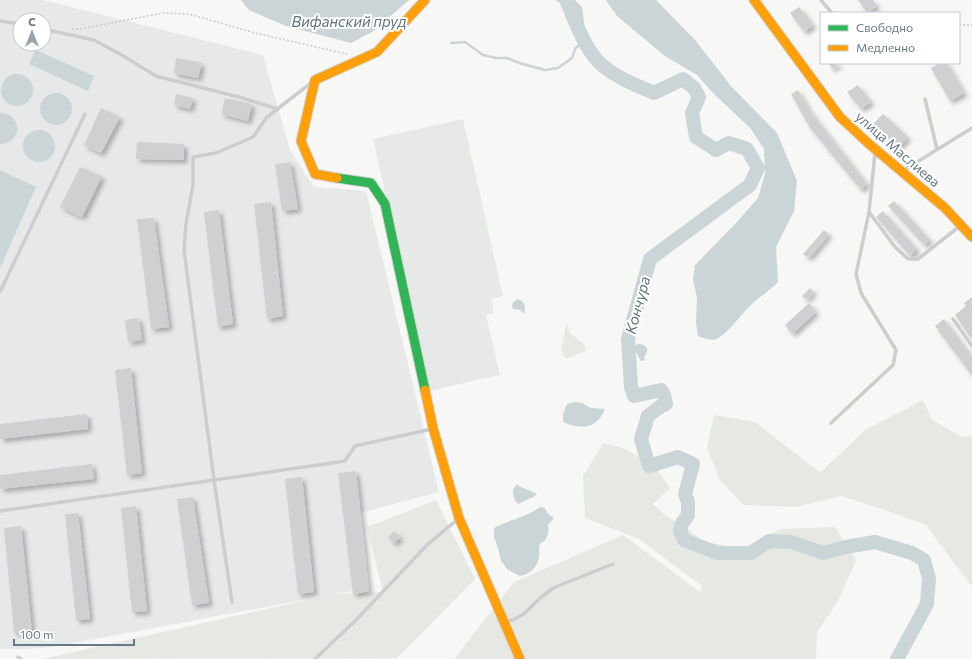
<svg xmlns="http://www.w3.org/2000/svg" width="972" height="659" font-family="Commissioner,sans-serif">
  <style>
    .built { fill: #e7e9e9; fill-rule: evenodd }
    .green { fill: #e6e9e3 }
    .water { fill: #cbd4d6 }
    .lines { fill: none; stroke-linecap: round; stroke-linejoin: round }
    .stream { stroke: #cbd4d6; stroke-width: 2.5 }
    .river { stroke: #cbd4d6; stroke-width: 14 }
    .building { fill: #ced0d1; filter: url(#shadow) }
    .fast-casing { stroke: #d4d5d6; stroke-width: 11 }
    .slow-casing { stroke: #d4d5d6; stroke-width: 11 }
    .path { stroke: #c9cacb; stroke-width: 1.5; stroke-dasharray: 2 2; stroke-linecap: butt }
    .lane { stroke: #cccdce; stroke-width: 3.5 }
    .fast { stroke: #30b455; stroke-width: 9 }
    .slow { stroke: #ff9f0a; stroke-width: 9 }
    .labels { text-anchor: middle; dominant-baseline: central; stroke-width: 4; stroke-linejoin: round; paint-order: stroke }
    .street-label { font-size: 14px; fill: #677987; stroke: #fff }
    .water-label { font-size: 15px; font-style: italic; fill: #5e747c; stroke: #fff }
  </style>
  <defs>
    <filter id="shadow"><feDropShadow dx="3.5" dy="3.5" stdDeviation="2" flood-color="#0004"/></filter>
  </defs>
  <rect width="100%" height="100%" fill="#f7f7f6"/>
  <g class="built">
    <path d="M0 0H43L263 55 290 150 314 187 366 191 439 492 360 513 367 588 53 647 27 649H0ZM20 20H44V44H20Z"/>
    <polygon points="463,119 503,296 491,299 494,313 486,315 500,375 429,391 373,139"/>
  </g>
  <g class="green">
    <polygon points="567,324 571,334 584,344 586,351 566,359 561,351 565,330"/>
    <polygon points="923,400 932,420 962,437 972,435 972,587 926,525 888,511 841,496 796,507 743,505 720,480 707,448 714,415 755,422 810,465 821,472 865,430"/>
    <polygon points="603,443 623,448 655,466 670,488 653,504 665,515 685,527 703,541 740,549 781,529 835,527 856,560 838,601 817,632 816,659 454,659 514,582 623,535 700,592 702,586 639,539 585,518 583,476"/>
    <polygon points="436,500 475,579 397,658 42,659 334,594 383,592 367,527"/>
  </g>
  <g class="water">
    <polygon points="241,0 409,0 372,32 351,43 286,26 249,10"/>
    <polygon points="556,0 575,0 582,7 587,44 578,44 577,37 566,16 562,4"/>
    <path d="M606 0H656L695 40 731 86 777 133 797 181 794 211 776 247 778 282C770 290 761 296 752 304 743 312 727 335 716 339 710 341 704 338 698 336L696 323 697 298 693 279 695 265 737 222 758 198 765 174 764 149 751 129 711 91 697 75 665 56 617 16Z"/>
    <polygon points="36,50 94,76 88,91 29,64"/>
    <circle cx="17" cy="90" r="16"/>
    <circle cx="56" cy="109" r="16"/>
    <path d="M0 113C23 114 23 143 0 144Z"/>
    <circle cx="39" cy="146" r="16"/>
    <polygon points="0,170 36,187 0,268"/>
    <path d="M518 299C525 302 526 306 524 314L520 310 513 309 512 306 513 302Z"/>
    <path d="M640 344C649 346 649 350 644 357L645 360 641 361 634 349 636 345Z"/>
    <path d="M574 402 582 403 591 408 605 409C597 429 581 430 563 422V414L567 404Z"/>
    <path d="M517 484 519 486 537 494 533 497 518 504C513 499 510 490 517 484Z"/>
    <path d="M540 507 545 508 547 513 554 518 548 525C549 530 549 535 545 540 544 542 542 542 540 544 538 548 540 553 539 557 537 568 530 574 520 576L508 570 501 561 498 548 494 537V528C509 520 527 517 540 507Z"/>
  </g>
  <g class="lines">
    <polyline class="stream" points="451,43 465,42 483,55 496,58 507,58 519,63 545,70 558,68 572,58 575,49 580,44"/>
    <path class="river" d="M566 0C575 20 585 51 602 65 617 78 636 85 654 93L683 79 694 88 699 97 692 113 696 137 716 150 729 143 747 149 758 168 750 185 650 259 628 339 631 387 634 396 661 390 664 395 666 404 661 406 648 416 641 439 649 466 678 457 693 464 685 494 688 502V515L682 523 680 531 684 540 717 553H751L769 541 791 542 823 553 846 547 875 542 912 553 924 560 929 578 927 604 897 659"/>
  </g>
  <g class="building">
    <polygon points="858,0 873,0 877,6 867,13"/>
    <polygon points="799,7 813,25 804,32 790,13"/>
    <polygon points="176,58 202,63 198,78 174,73"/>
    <polygon points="828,63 840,63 832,69"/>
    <polygon points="940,63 947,63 964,93 950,101 931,68"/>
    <polygon points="858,85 871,102 861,109 847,92"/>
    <polygon points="798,90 810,111 867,184 861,190 810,128 791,94"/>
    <polygon points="176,94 193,98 190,109 174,105"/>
    <polygon points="225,98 252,104 248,121 221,114"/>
    <polygon points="101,108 120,117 101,153 84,145"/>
    <polygon points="883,114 908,137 899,147 873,124"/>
    <polygon points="137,142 184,144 184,160 136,159"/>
    <polygon points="290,162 298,209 282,211 275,164"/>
    <polygon points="80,167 102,176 82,217 60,207"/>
    <polygon points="894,201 930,240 924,245 888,206"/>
    <polygon points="271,202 283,316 267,319 254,204"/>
    <polygon points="219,210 233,324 218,327 204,212"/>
    <polygon points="883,211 917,249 910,256 876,217"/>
    <polygon points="154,218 169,327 151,329 137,219"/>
    <polygon points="824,230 829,234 809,258 803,254"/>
    <polygon points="810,288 814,292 806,300 802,296"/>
    <polygon points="972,297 972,309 970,311 972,314 972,340 955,315 966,306 964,303"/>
    <polygon points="809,303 816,312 792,334 785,325"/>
    <polygon points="139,318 142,340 128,342 125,320"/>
    <polygon points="944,319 972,357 972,376 935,326"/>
    <polygon points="131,368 142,473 127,475 115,370"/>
    <polygon points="87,414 88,429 0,439 0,424"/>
    <polygon points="92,464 94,479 0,489 0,475"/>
    <polygon points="356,471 369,591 353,594 338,473"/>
    <polygon points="302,477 314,592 298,594 285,479"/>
    <polygon points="193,497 209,603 192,605 177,499"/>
    <polygon points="136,506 147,611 132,612 121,508"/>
    <polygon points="78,513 90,619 76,620 65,514"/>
    <polygon points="21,526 32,632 14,633 4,528"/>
    <polygon points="394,531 400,538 394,543 388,537"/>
  </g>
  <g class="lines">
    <defs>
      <polyline id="fast" points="337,178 371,183 385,204 425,390"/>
      <g id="slow">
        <polyline points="754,0 840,117 868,143 945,208 972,237"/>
        <polyline points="337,178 315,174 301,141 315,80 377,52 425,0"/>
        <polyline points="425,390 433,428 459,518 520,659"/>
      </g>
    </defs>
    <use href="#fast" class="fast-casing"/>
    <use href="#slow" class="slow-casing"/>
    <g class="path">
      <polyline points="959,25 972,25"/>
      <polyline points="72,29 80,29 163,13 189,14 255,33 347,54"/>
    </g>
    <g class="lane">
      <polyline points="821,0 832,13"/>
      <polyline points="0,21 20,24"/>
      <polyline points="44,29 94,40 120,54 156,76 239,97 278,109"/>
      <polyline points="925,99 937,149"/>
      <polyline points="904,170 972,128"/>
      <polyline points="869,212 875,153"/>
      <polyline points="0,292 85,114"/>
      <polyline points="953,319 972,346"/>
      <polyline points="831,423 893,365 896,350 861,293 856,274 869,212 895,247 908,259 918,259 960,226"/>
      <polyline points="0,511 345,461 355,446 432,429"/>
      <polyline points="232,602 214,480 184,250 186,224 193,185 193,157 216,153 253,137 267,117 311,83"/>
      <polyline points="506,621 513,620 524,614 539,599 553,588 613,564"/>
      <polyline points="18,657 21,659"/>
      <polyline points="315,659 356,620 427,545 458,519"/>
    </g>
    <use href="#fast" class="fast"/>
    <use href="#slow" class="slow"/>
  </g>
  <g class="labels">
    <g class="street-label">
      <text transform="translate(898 149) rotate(41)">улица Маслиева</text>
    </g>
    <g class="water-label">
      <text x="349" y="21">Вифанский пруд</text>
      <text transform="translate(637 305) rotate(-75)">Кончура</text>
    </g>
  </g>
  <rect x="820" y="12" width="140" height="52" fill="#ffffff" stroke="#c2c9cf"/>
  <rect x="828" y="25" width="20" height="6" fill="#30b455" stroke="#c2c9cf"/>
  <text x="856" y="32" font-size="12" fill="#677987">Свободно</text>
  <rect x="828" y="45" width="20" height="6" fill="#ff9f0a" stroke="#c2c9cf"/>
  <text x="856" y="52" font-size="12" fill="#677987">Медленно</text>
  <g transform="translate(32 32)"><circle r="19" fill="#ffffff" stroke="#c2c9cf"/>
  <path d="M0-3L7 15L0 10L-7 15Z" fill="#99a5ae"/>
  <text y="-6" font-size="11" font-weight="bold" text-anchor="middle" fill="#677987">С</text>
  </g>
  <path d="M14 639v6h120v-6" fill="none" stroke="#677987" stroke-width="2"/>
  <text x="20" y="639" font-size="12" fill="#677987" stroke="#ffffff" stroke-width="3" paint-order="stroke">100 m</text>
</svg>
